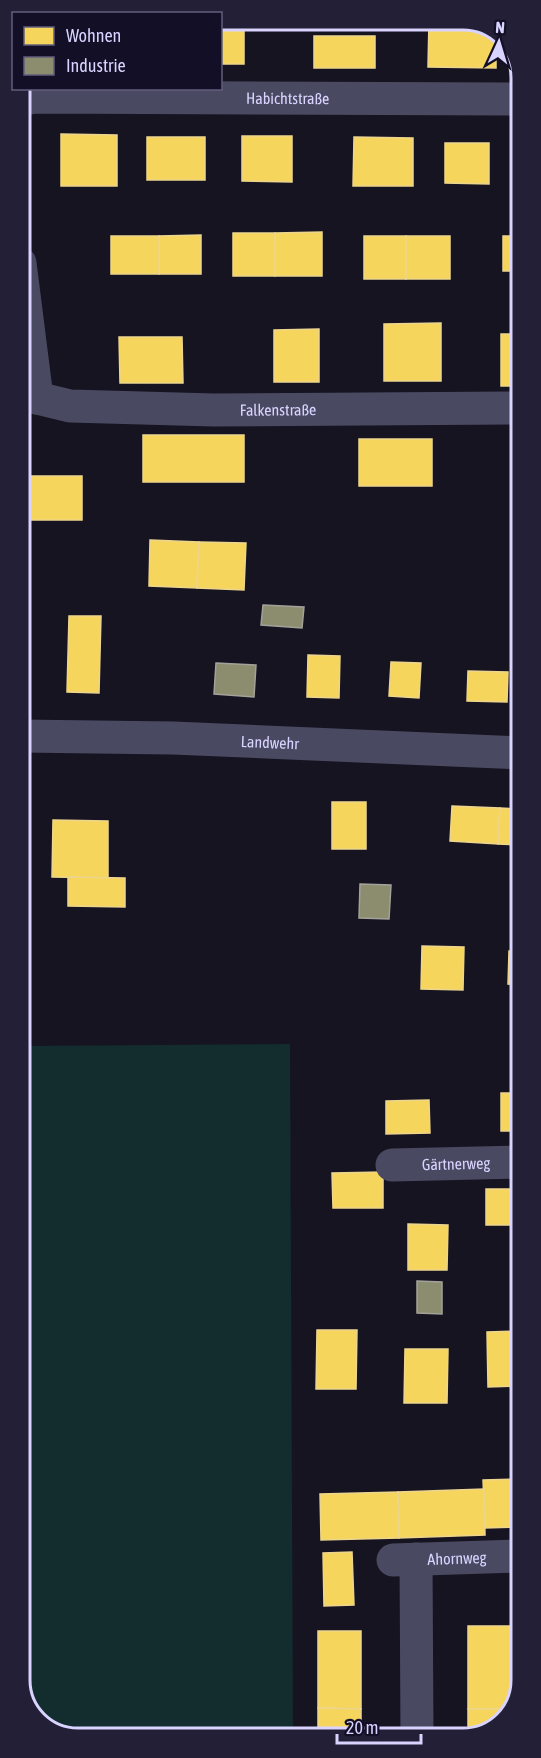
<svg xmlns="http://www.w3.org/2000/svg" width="541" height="1758" font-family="'Asap Condensed',sans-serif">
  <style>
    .green { fill: #132c2d }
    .homes { fill: #f6d55c; stroke: #edd58d; stroke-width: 1.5 }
    .industry { fill: #8c8c6e; stroke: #a3a29a; stroke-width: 1.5 }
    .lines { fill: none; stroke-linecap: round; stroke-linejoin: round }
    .minor { stroke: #4a4962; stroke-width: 33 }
    .labels { text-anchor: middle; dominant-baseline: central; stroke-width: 6; stroke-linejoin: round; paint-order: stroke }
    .street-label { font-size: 16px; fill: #d9d4ff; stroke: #130f26 }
    .rim { fill: none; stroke: #d9d4ff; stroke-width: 3 }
  </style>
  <rect width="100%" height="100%" fill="#161421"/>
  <polygon class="green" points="290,1044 293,1738 71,1738 39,1724 21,1692 20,1046"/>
  <g class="homes">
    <polygon points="429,20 470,20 496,32 496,68 428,67"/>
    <rect x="220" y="24" width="24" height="40"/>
    <rect x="314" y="36" width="61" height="32"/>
    <polygon points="61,134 117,135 117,186 61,186"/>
    <polygon points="242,136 292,136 292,182 242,181"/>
    <rect x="147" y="137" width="58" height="43"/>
    <polygon points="354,137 413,138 413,186 353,186"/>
    <polygon points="445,143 489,143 489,184 445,183"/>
    <polygon points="322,232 322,276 275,276 275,233"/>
    <rect x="233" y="233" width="42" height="43"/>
    <polygon points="201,235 201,274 159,274 159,236"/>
    <rect x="111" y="236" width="48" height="38"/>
    <rect x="364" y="236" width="42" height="43"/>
    <rect x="406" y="236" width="44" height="43"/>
    <rect x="503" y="236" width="17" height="35"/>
    <polygon points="441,323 441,381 384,381 384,324"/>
    <polygon points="319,329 319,382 274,382 274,330"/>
    <polygon points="501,334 520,334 521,386 501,386"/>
    <polygon points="119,337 182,337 183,383 120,383"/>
    <rect x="143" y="435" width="101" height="47"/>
    <rect x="359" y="439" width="73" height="47"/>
    <rect x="20" y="476" width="62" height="44"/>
    <polygon points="150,540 199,542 197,588 149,586"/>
    <polygon points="199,542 246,543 244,590 197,588"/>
    <polygon points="69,616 101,616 99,693 67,692"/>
    <polygon points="308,655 340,656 339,698 307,697"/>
    <polygon points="391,662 421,663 419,698 389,696"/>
    <polygon points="468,671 508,672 507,702 467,701"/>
    <rect x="332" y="802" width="34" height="47"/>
    <polygon points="452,806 500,808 498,844 450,841"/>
    <polygon points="500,808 521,809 521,845 498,844"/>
    <polygon points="53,820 108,821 108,878 52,877"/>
    <polygon points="68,877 125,878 125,907 68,906"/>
    <polygon points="422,946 464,947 463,990 421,989"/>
    <polygon points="509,951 521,952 521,985 508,984"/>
    <rect x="501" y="1093" width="20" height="38"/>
    <polygon points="429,1100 430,1133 386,1134 386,1101"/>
    <polygon points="383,1172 383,1208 333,1208 332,1173"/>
    <rect x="486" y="1189" width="35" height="36"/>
    <polygon points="408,1224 448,1225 447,1270 408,1270"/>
    <polygon points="317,1330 357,1330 356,1389 316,1389"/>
    <polygon points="521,1331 521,1386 488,1387 487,1332"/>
    <polygon points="405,1349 448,1349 447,1403 404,1403"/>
    <polygon points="521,1479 521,1527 485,1528 483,1480"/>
    <polygon points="484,1489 485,1535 399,1538 398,1492"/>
    <polygon points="398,1492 399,1538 321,1540 320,1494"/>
    <polygon points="352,1552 354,1605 324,1606 323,1553"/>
    <polygon points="468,1626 512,1626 513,1704 511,1709 468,1709"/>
    <polygon points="318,1631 361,1631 361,1709 318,1708"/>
    <polygon points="318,1708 361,1709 361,1738 318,1738"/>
    <polygon points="468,1709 511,1709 507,1718 475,1737 468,1737"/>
  </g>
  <g class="industry">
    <polygon points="263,605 304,607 302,628 261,625"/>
    <polygon points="216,663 256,665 254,697 214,694"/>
    <polygon points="360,884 391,885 389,919 359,918"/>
    <polygon points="417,1281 442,1282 442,1314 417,1313"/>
  </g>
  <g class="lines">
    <g class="minor">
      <path id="s1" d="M20 100 34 97 520 99"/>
      <polyline points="20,263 37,398"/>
      <path id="s2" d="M37 398 70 406 214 410 521 408"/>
      <path id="s3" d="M20 736 173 738 521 753"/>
      <path id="s4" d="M392 1165 521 1162"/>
      <polyline points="416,1559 417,1737"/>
      <path id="s5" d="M393 1560 521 1556"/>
    </g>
  </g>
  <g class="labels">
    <g class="street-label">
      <text stroke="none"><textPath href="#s1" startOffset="268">Habichtstraße</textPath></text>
      <text stroke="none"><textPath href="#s2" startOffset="242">Falkenstraße</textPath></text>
      <text stroke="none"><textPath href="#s3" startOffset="250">Landwehr</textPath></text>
      <text stroke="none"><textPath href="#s4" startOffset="64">Gärtnerweg</textPath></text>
      <text stroke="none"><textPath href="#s5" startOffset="64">Ahornweg</textPath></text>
    </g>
  </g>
  <path d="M0 0H541V1758H0ZM78 30H463A48 48 0 0 1 511 78V1680A48 48 0 0 1 463 1728H78A48 48 0 0 1 30 1680V78A48 48 0 0 1 78 30Z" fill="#231f37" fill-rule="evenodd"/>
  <path class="rim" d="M78 30H463A48 48 0 0 1 511 78V1680A48 48 0 0 1 463 1728H78A48 48 0 0 1 30 1680V78A48 48 0 0 1 78 30Z"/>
  <rect x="12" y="12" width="210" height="78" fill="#130f26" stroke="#625e7d" stroke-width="1.5"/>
  <rect x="24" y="27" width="30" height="18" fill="#f6d55c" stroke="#625e7d" stroke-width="1.5"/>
  <text x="66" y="42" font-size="18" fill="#d9d4ff">Wohnen</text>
  <rect x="24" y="57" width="30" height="18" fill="#8c8c6e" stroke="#625e7d" stroke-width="1.5"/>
  <text x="66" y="72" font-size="18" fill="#d9d4ff">Industrie</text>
  <g transform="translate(499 42) rotate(4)" stroke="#130f26" stroke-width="4.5" paint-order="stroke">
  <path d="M0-4.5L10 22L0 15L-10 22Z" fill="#d9d4ff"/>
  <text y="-9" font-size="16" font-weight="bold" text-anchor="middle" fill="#d9d4ff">N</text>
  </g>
  <path d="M337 1734v9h84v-9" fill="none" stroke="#d9d4ff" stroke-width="3"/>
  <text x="346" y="1734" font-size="18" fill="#d9d4ff" stroke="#130f26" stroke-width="4.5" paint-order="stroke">20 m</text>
</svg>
